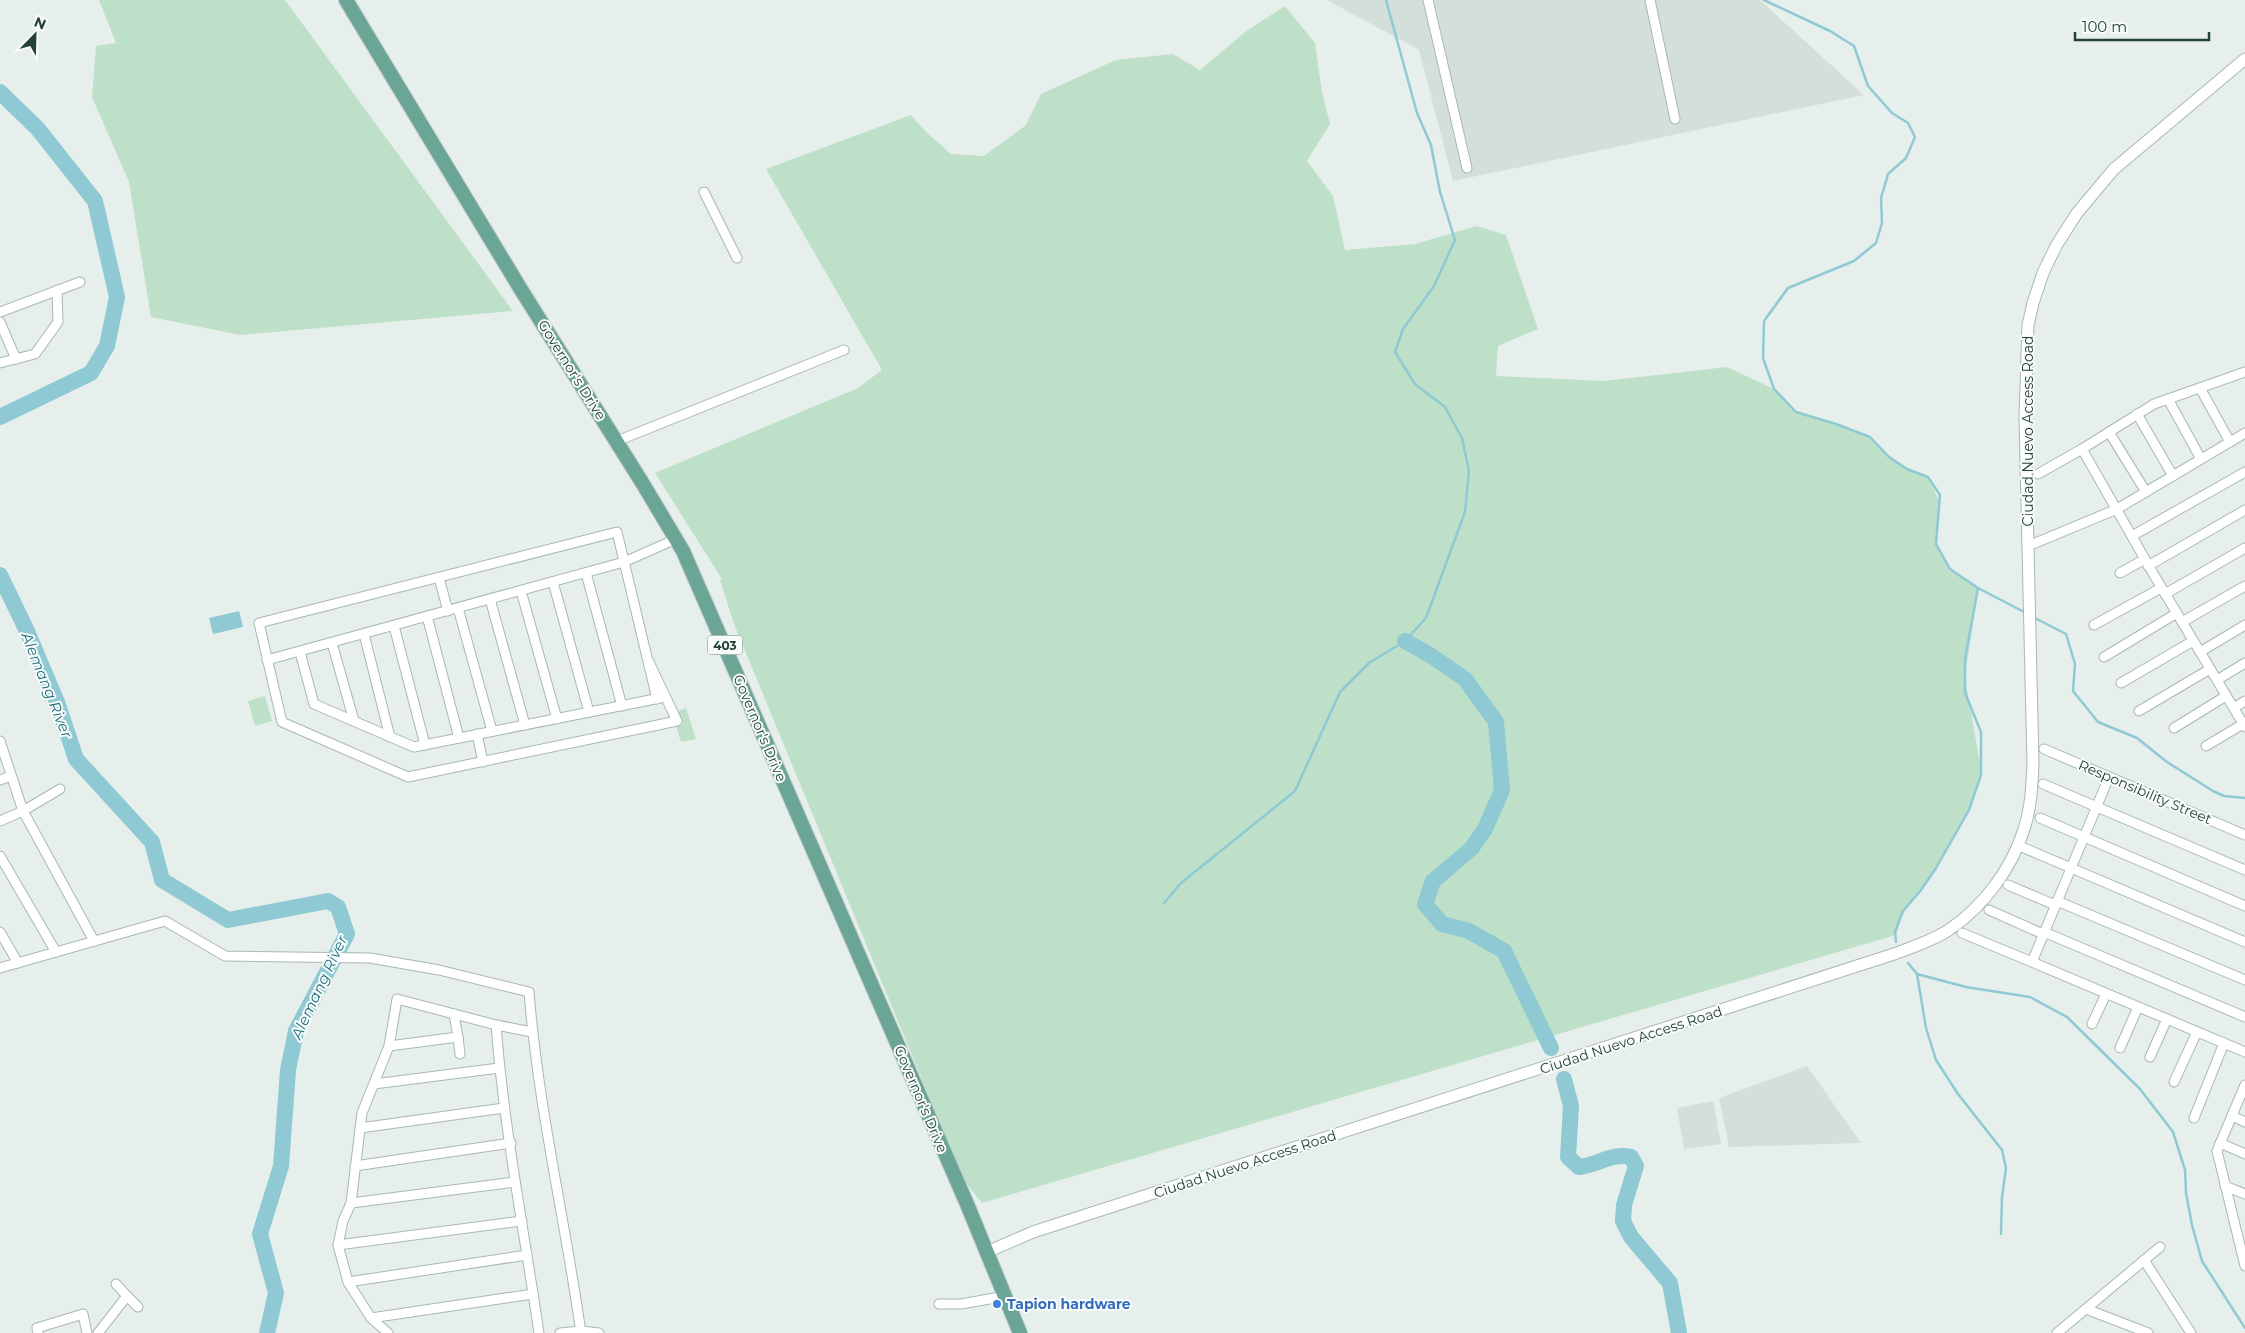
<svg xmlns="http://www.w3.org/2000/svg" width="2245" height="1333" font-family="Montserrat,sans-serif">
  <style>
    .built { fill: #d4dfda }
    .green { fill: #bfe0c8 }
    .water { fill: #8ec9d4 }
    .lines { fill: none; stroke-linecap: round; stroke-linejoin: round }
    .stream { stroke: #8ec9d4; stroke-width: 2.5 }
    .river { stroke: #8ec9d4; stroke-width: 16 }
    .minor-casing { stroke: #a8b8b2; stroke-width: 11 }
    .tertiary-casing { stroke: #a8b8b2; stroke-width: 13 }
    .primary-casing { stroke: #c2cac8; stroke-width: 16 }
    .minor { stroke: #fff; stroke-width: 9 }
    .tertiary { stroke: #fff; stroke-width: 11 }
    .primary { stroke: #6aa596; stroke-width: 14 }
    .shop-dot { fill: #3f7fe0; stroke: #f7fbf9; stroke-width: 2 }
    .labels { text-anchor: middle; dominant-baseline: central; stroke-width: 4; stroke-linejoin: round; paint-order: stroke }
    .shield { fill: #f7fbf9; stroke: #637a73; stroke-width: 1 }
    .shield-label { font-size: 12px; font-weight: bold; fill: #24423a }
    .street-label { font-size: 14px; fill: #24423a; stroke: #f7fbf9 }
    .shop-label { font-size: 14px; font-weight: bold; fill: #366cbe; stroke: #f7fbf9; text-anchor: start }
    .water-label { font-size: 15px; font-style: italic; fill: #1c6f80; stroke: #f7fbf9 }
  </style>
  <rect width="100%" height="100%" fill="#e6efeb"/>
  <g class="built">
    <polygon points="1327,0 1760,0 1864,95 1453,181 1419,50"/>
    <polygon points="1807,1066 1861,1143 1729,1147 1719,1098"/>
    <polygon points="1713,1101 1721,1144 1684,1149 1677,1108"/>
  </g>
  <g class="green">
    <polygon points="99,0 285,0 513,311 240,335 151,317 129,182 92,97 96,46 116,43"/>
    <polygon points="1285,6 1315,43 1322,92 1330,124 1307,161 1333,196 1345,250 1415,244 1477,226 1506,235 1538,329 1498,346 1496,376 1604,381 1727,367 1774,389 1796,412 1835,423 1872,438 1890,457 1907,469 1928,477 1939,501 1936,544 1950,569 1978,588 1965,677 1981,770 1969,810 1936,868 1903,911 1896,935 982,1203 963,1179 734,624 720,580 722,579 655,473 858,388 882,370 766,169 911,115 924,130 951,154 984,156 1026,125 1041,94 1116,60 1173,54 1200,70 1245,32"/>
    <polygon points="265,696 272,721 255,726 248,701"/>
    <polygon points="686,708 696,739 681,742 676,726 683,724 678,711"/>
  </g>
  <polygon class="water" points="239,611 243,627 213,634 209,618"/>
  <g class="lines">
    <g class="stream">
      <polyline points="1764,0 1830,31 1854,46 1868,86 1892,113 1908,123 1915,137 1906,158 1888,174 1881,198 1882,223 1876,243 1854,261 1788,288 1764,321 1763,358 1774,389 1796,412 1836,424 1870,437 1889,457 1907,469 1928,477 1940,495 1936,544 1950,569 1978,588 2026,613"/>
      <polyline points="2033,617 2066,634 2075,664 2073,691 2098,722 2137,738 2167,762 2213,791 2224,796 2245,798"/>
      <polyline points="1164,903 1181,883 1295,791 1340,692 1369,663 1405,641 1426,618 1465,512 1469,471 1462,438 1445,407 1415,384 1395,352 1403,329 1434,286 1455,240 1440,192 1431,145 1417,113 1386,0"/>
      <polyline points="1896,942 1895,932 1903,911 1921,890 1936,868 1969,810 1981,775 1981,732 1965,693 1965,659 1978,588"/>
      <polyline points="1908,963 1917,974 1926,1028 1936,1060 1958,1094 2002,1150 2006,1168 2002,1197 2001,1234"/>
      <polyline points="1917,974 1966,987 2030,997 2067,1017 2140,1089 2173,1132 2185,1170 2186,1193 2192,1225 2202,1261 2245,1328"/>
    </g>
    <g class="river">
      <polyline points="0,92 38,129 95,201 117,297 107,346 91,373 0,417"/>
      <polyline points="0,575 27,631 57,702 76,759 152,842 162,880 228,920 328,901 338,907 347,934 296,1031 288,1070 281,1166 260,1234 276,1293 267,1333"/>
      <polyline points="1405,641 1430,655 1465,679 1496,722 1502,790 1485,829 1471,849 1433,881 1425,904 1442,924 1469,931 1504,951 1551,1048"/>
      <path d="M1564 1079 1571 1106 1568 1157 1579 1167C1597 1165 1614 1152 1631 1157L1636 1166 1624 1205 1623 1221 1631 1237 1670 1283 1679 1333"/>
    </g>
    <defs>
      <g id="minor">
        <polyline points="1428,0 1467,168"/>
        <polyline points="1650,0 1675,119"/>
        <polyline points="704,192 737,258"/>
        <polyline points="0,312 80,282"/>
        <polyline points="0,322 16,359"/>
        <polyline points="0,363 35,354 58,322 57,290"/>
        <polyline points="2245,372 2154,404 2082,449 2154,575 2245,727"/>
        <polyline points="2200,388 2230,442"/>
        <polyline points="2168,399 2201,459"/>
        <polyline points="2137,414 2173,476"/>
        <polyline points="2109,432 2146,492"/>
        <polyline points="617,441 844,350"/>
        <polyline points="2038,474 2082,449"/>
        <polyline points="2132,536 2245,472"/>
        <polyline points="2028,546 2117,509 2245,433"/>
        <polyline points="2148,566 2245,510"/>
        <polyline points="586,573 622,706"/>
        <polyline points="2120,573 2145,559"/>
        <polyline points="439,578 448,611"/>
        <polyline points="553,582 589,712"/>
        <polyline points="521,591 557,719"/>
        <polyline points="2165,594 2245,548"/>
        <polyline points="490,599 525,725"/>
        <polyline points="458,608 492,731"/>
        <polyline points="427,616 459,738"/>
        <polyline points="2182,622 2245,586"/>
        <polyline points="2094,625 2161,588"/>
        <polyline points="394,626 425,745"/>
        <polyline points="364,634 390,737"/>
        <polyline points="332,643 354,721"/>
        <polyline points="300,652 314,704 414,747 660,698"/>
        <polyline points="2200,652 2245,625"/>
        <polyline points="2104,657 2177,613"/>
        <polyline points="267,660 624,562 676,539"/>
        <polyline points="648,660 677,721 408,777 282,722 259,623 617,532 657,699"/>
        <polyline points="2217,680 2245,663"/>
        <polyline points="2121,683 2193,641"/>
        <polyline points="2234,708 2245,701"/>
        <polyline points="2139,711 2210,669"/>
        <polyline points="2174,728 2226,696"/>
        <polyline points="477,734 483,762"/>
        <polyline points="0,741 23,811 94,941"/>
        <polyline points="2206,746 2243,724"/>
        <polyline points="2044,749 2245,835"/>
        <polyline points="2109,777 2032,962 2245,1052"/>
        <polyline points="0,780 11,776"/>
        <polyline points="2043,784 2245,870"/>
        <polyline points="2040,818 2245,906"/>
        <polyline points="0,821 23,811 60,789"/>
        <polyline points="2017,845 2245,942"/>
        <polyline points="0,856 56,952"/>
        <polyline points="2008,885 2055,905"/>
        <polyline points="2057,901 2245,980"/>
        <polyline points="1989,910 2043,934"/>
        <polyline points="0,932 18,963"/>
        <polyline points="2044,932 2245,1017"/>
        <polyline points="1962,933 2032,962"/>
        <path d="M0 968 165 921 225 956 370 958 439 970 529 992C538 1107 565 1219 581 1333"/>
        <polyline points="2092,1024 2106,994"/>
        <polyline points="496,1025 532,1032"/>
        <polyline points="458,1037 460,1054"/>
        <polyline points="389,1046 458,1037 454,1014"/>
        <polyline points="2120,1048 2138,1007"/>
        <polyline points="2150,1057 2167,1019"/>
        <polyline points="2174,1082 2197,1032"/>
        <polyline points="374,1084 499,1068"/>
        <polyline points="2245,1085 2217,1151 2245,1266"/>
        <polyline points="2232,1116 2245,1122"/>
        <polyline points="2194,1118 2224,1043"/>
        <polyline points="360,1128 504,1108"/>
        <polyline points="2220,1143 2245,1154"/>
        <polyline points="355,1166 511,1143"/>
        <polyline points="2225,1186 2245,1194"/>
        <polyline points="351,1203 515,1182"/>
        <polyline points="338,1245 522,1221"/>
        <polyline points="2144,1260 2191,1333"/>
        <polyline points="348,1282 527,1255"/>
        <polyline points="116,1284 127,1296"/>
        <polyline points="939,1304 961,1304 1006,1296"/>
        <polyline points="2086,1309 2148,1333"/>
        <polyline points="371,1318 533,1294"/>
        <polyline points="38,1333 37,1328 83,1314 87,1333"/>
        <polyline points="98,1333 127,1296 138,1307"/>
        <path d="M388 1333 371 1318 348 1282 338 1245 343 1221 351 1203 362 1113 389 1046 397 999 496 1025C504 1129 524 1230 539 1333"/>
        <polyline points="560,1333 581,1331 599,1333"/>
        <polyline points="2057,1333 2160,1247"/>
      </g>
      <path id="tertiary" d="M987 1252 1033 1232 1894 954C1912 947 1935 940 1950 929 1984 906 2012 868 2024 829 2031 808 2032 786 2033 764L2025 417 2028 325 2033 303 2043 273 2056 246 2077 213 2114 169 2245 59"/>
      <polyline id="primary" points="346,0 520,288 643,484 683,551 967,1204 1020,1333"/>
    </defs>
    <use href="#minor" class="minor-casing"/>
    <use href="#tertiary" class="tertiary-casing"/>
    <use href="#primary" class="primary-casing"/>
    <use href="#minor" class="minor"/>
    <use href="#tertiary" class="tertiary"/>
    <use href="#primary" class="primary"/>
  </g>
  <circle class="shop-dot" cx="997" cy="1304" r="5"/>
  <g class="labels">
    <rect class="shield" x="707.5" y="635.5" width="35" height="19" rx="4"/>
    <g class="shield-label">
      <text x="725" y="645">403</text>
    </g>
    <g class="street-label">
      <text transform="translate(572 370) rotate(58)">Governor's Drive</text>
      <text transform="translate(2028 431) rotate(-90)">Ciudad Nuevo Access Road</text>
      <text transform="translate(760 728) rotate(67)">Governor's Drive</text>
      <text transform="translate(2145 792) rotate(23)">Responsibility Street</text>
      <text transform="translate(1631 1040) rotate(-18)">Ciudad Nuevo Access Road</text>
      <text transform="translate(921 1099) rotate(67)">Governor's Drive</text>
      <text transform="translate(1245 1164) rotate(-18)">Ciudad Nuevo Access Road</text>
    </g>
    <g class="shop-label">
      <text x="1007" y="1304">Tapion hardware</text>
    </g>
    <g class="water-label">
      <text transform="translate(47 685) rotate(68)">Alemang River</text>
      <text transform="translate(319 987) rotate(-65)">Alemang River</text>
    </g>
  </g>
  <g transform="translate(35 35) rotate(23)" stroke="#f7fbf9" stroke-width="4" paint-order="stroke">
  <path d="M0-4L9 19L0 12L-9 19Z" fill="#24423a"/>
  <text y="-8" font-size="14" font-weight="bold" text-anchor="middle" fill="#24423a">N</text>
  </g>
  <path d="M2075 32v8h134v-8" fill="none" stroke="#24423a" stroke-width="2.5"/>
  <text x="2082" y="32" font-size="15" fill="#24423a" stroke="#f7fbf9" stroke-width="4" paint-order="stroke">100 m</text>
</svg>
